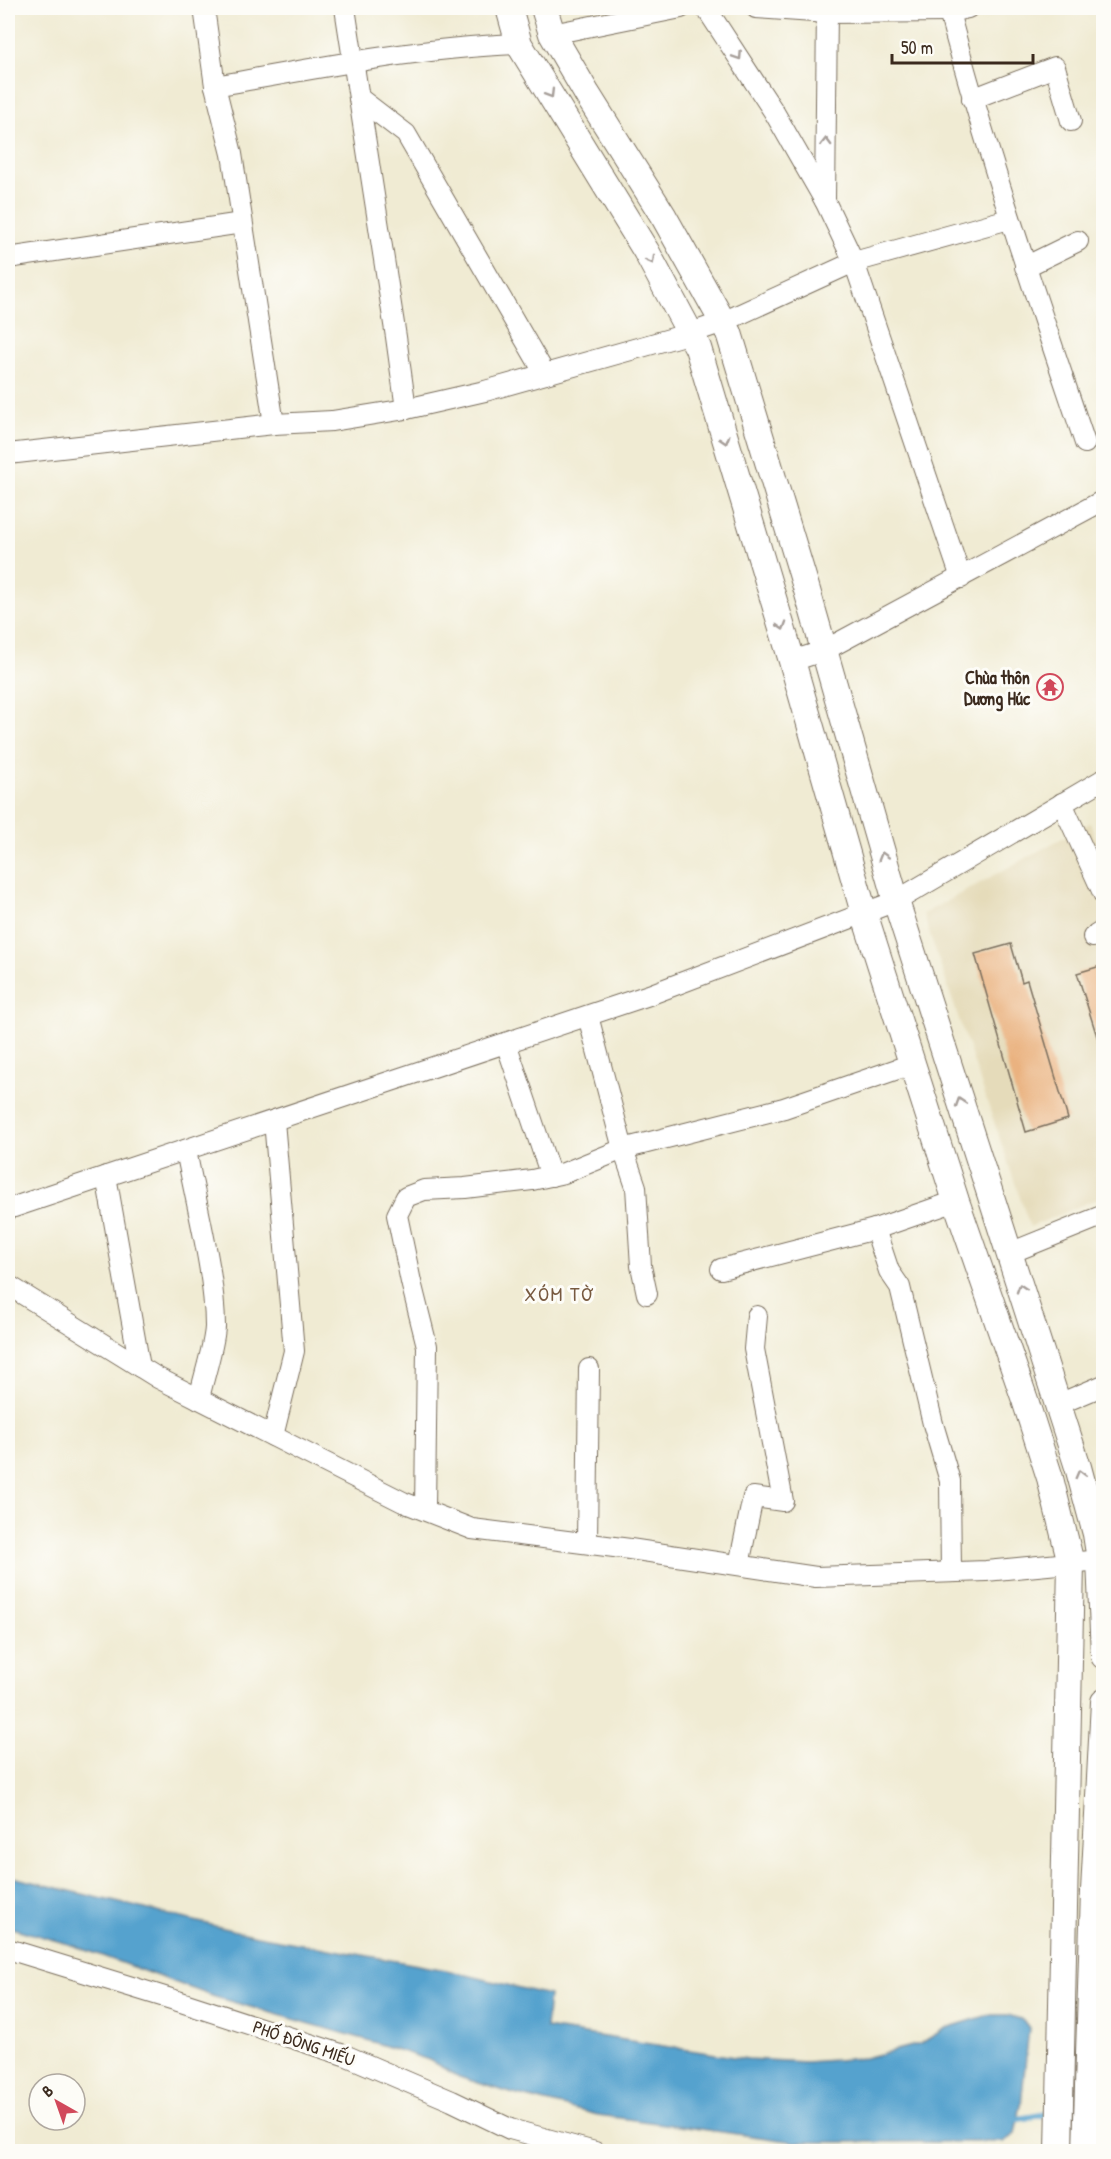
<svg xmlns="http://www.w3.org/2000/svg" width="1111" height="2159" font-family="'Patrick Hand',sans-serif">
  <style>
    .built { fill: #e5dbba }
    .water { fill: #55a2ce; stroke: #486676; stroke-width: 1.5 }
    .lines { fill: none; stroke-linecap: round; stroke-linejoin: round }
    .stream { stroke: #55a2ce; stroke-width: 6 }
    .building { fill: #eab280 }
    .minor-casing { stroke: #7a6e5d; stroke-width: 22 }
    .major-casing { stroke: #7a6e5d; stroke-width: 28 }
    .minor { stroke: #fff; stroke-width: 20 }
    .major { stroke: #fff; stroke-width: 26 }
    .oneway { stroke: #a79f9a }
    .labels { text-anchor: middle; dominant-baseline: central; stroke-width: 6; stroke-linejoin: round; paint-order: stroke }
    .poi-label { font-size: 18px; font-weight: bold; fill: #3b2a1e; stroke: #fdfcf7; text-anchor: end }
    .street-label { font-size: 18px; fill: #3b2a1e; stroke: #fdfcf7 }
    .neighbourhood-label { font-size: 20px; letter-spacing: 1.5px; fill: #785a40; stroke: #fdfcf7 }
  </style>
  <rect width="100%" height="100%" fill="#fdfcf7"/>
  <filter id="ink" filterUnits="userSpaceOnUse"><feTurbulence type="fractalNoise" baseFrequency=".0167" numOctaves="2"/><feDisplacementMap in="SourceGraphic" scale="12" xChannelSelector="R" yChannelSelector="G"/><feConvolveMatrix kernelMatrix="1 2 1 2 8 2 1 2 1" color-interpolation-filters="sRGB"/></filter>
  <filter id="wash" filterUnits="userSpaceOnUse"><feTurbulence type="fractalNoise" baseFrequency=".008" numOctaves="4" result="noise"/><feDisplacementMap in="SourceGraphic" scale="24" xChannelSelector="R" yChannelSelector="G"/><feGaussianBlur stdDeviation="1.35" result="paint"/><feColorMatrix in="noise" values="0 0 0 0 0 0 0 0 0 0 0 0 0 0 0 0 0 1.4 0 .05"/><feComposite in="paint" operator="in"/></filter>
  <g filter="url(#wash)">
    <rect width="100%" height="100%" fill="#f0ebd3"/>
    <polygon class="built" points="1090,823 1104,858 1103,1196 1030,1227 923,914"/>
    <polygon class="water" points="8,1876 257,1936 446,1970 549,1995 546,2028 748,2059 805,2062 865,2058 920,2044 946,2028 989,2015 1008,2015 1023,2020 1029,2028 1021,2105 1015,2134 1003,2142 796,2142 598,2115 514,2094 459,2077 429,2060 364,2039 215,1997 75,1946 8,1927"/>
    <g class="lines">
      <g class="stream">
        <polyline points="1092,2106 1104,2104"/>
        <polyline points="1012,2120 1048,2114"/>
      </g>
    </g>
    <g id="blocks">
      <g class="building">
        <polygon points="1011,944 1022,982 1027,980 1068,1119 1026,1132 975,954"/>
        <polygon points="1104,965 1104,1046 1100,1046 1077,973"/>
      </g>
    </g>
  </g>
  <g filter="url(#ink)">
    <use href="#blocks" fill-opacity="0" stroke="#7a6e5d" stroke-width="1.5"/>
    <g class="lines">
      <defs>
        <g id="minor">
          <polyline points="204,8 215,86 232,154 274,424"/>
          <polyline points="345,8 396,337 406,409"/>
          <polyline points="706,8 774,112 825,201 854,262 961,578"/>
          <polyline points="756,8 828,13 949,12 968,8"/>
          <path d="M949 12C988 158 1037 300 1085 443"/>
          <polyline points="552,34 681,8"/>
          <path d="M215 86C316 68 417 48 519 44"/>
          <polyline points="359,98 406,134 545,374"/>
          <polyline points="972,99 1055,67 1071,121"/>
          <polyline points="825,201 827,8"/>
          <polyline points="8,258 242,223"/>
          <polyline points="1025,267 1078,241"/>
          <polyline points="8,454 274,424 332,421 406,409 485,391 691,333 723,322 854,262 1009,219"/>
          <polyline points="792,661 823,651 1104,500"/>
          <polyline points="1062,803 1104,895"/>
          <polyline points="1093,937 1104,930"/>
          <polyline points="588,1016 623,1149 636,1187 641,1266 647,1294"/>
          <polyline points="506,1043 551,1176"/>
          <path d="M186 1150C196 1204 215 1273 215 1327 214 1347 203 1379 199 1399"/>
          <polyline points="106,1176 140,1367"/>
          <polyline points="8,1209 649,995 896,901 1104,779"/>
          <polyline points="875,1229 889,1271 900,1287 933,1424 950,1481 951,1572"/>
          <polyline points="1010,1253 1104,1215"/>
          <polyline points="721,1269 875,1229 956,1201"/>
          <polyline points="8,1285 158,1378 403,1502 472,1529 630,1549 816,1577 986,1571 1100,1560"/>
          <polyline points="1059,1404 1104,1385"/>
          <polyline points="273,1436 294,1351 274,1121"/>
          <polyline points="425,1510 427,1346 411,1282 397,1215 406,1197 424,1190 465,1188 532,1180 564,1173 623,1149 784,1108 912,1064"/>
          <polyline points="587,1543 589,1369"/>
          <polyline points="739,1565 753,1497 783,1501 754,1349 757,1316"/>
          <polyline points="8,1949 181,2002 347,2056 452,2101 510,2129 595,2152"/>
        </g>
        <g id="major">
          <polyline points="509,8 519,44 646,251 698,348 792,661 864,913 956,1201 1025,1400 1050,1478 1071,1563 1059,2152"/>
          <polyline points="544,8 552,34 587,94 664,217 729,333 806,587 896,901 1078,1467 1096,1534 1100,1560 1104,1656"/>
          <polyline points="1086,2152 1094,1891 1104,1702"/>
        </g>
      </defs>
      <use href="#minor" class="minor-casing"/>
      <use href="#major" class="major-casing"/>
      <use href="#minor" class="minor"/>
      <use href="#major" class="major"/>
    </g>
    <defs><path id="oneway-chevron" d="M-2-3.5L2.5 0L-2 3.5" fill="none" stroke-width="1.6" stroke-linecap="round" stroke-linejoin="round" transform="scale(1.5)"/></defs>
    <g class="oneway">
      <use href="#oneway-chevron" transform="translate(738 56) rotate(57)"/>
      <use href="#oneway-chevron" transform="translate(550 94) rotate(59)"/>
      <use href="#oneway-chevron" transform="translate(826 142) rotate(-89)"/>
      <use href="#oneway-chevron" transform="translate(651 260) rotate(61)"/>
      <use href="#oneway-chevron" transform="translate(725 440) rotate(73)"/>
      <use href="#oneway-chevron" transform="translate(782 626) rotate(73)"/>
      <use href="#oneway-chevron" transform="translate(883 856) rotate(-106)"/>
      <use href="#oneway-chevron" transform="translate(960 1102) rotate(-108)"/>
      <use href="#oneway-chevron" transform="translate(1021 1288) rotate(-108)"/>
      <use href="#oneway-chevron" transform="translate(1080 1474) rotate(-105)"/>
    </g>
  </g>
  <defs>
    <symbol id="temple-ring" viewBox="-11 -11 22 22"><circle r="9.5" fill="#fdfcf7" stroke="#d1495b" stroke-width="1.5"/><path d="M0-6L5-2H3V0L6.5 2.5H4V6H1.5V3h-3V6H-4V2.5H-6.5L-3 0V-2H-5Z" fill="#d1495b"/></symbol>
  </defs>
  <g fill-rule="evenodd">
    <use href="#temple-ring" x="1035" y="672" width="30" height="30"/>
  </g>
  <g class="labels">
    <g class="poi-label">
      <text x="1030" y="677">Chùa thôn<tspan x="1030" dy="21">Dương Húc</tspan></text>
    </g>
    <g class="street-label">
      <text transform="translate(304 2043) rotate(19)">PHỐ ĐÔNG MIẾU</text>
    </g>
    <g class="neighbourhood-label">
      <text x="559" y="1293">XÓM TỜ</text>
    </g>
  </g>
  <rect width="1111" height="2159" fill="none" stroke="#fdfcf7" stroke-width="30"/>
  <g transform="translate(57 2102) rotate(320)"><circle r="28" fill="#fdfcf7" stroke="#afa8a0" stroke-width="1.5"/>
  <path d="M0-4.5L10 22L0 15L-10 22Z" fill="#d1495b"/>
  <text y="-9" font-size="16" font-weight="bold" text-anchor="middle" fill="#3b2a1e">B</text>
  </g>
  <path d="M892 54v9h141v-9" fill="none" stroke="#3b2a1e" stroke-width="3"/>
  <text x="901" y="54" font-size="18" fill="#3b2a1e" stroke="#fdfcf7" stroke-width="4.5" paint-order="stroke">50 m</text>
</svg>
